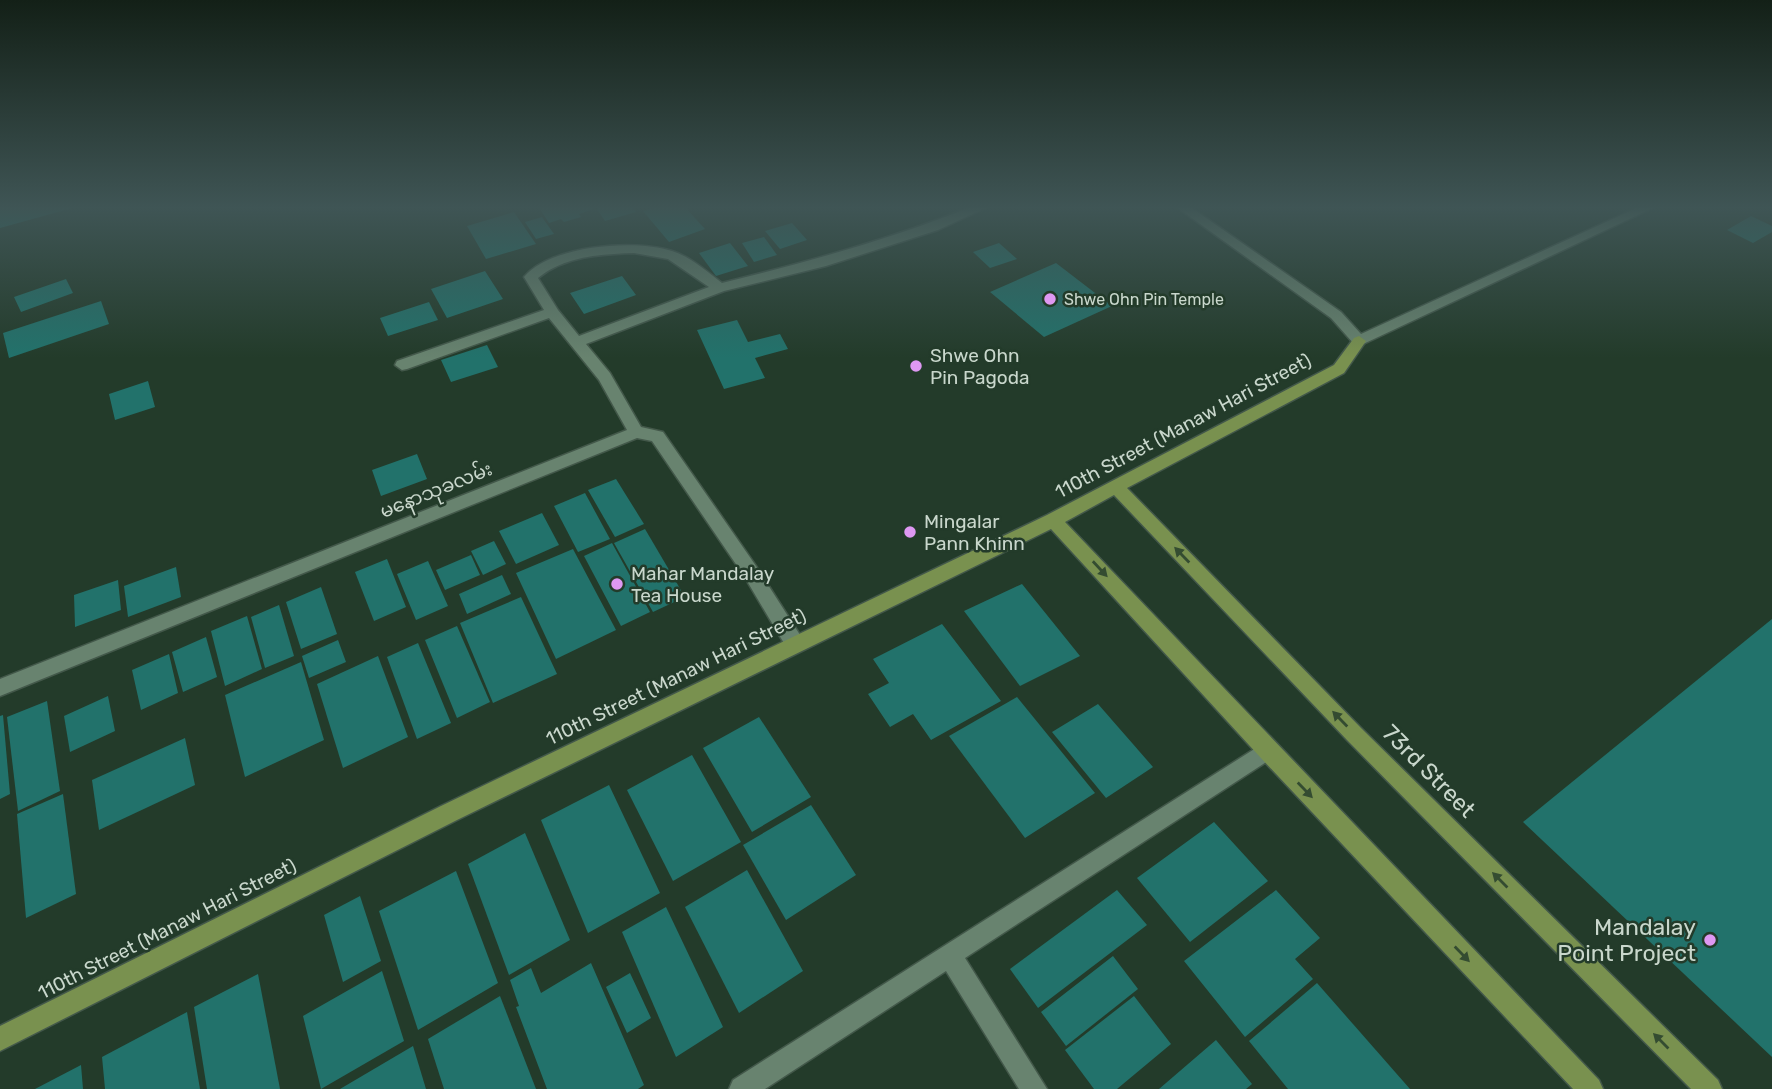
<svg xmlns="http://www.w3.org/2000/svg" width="1772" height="1089" font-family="Rubik,'Noto Sans Myanmar',sans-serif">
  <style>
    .building { fill: #22726b }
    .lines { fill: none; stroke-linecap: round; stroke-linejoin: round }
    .minor-casing { stroke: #43584a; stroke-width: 3 }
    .major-casing { stroke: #43584a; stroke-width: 3 }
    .minor { fill: #68836f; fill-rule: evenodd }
    .major { fill: #79914f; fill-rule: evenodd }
    .oneway { fill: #344c31 }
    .poi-dot { fill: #de98f2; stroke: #233b2a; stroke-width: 2.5 }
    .labels { text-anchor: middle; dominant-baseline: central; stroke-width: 5; stroke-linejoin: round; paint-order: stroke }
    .far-poi-label { font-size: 16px; fill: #c9d7cc; stroke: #233b2a; text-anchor: start }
    .poi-label { font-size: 19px; fill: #c9d7cc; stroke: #233b2a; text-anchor: start }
    .street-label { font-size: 19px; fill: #c9d7cc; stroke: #233b2a }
    .near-street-label { font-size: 23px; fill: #c9d7cc; stroke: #233b2a }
    .near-poi-label { font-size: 23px; fill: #c9d7cc; stroke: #233b2a; text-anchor: end }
  </style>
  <rect width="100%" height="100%" fill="#233b2a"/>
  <g class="building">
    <polygon points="4,206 76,206 76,207 0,228 0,207"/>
    <polygon points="538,206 592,206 594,209 579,214 581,217 564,222 561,219 549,223"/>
    <polygon points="595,206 632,206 636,212 605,221"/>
    <polygon points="660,206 684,206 705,229 669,242 643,211"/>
    <polygon points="514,212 536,244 486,259 467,226"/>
    <polygon points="1751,216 1772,226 1772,232 1753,243 1727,230"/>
    <polygon points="542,217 554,234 536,239 525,222"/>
    <polygon points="792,223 807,240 780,249 765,231"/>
    <polygon points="764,237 777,255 754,262 742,243"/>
    <polygon points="730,243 748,266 716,276 699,253"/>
    <polygon points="999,243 1017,259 990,268 973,252"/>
    <polygon points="1056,263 1112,306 1044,337 990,292"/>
    <polygon points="485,271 503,299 447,318 431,289"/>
    <polygon points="622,276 636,295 584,314 570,293"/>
    <polygon points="66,279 73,293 21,312 14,297"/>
    <polygon points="101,301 109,324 9,358 3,333"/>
    <polygon points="429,302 438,320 388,336 380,318"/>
    <polygon points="737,320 748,342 780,334 788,349 755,358 765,378 724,389 697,330"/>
    <polygon points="487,345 498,367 451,382 441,360"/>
    <polygon points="148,381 155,407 115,420 109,394"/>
    <polygon points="417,454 427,479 381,496 372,470"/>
    <polygon points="616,479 644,524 615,537 588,490"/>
    <polygon points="585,493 610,539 578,552 554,506"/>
    <polygon points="542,513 559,545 516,564 499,531"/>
    <polygon points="645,529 685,597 653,612 614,543"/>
    <polygon points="494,541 506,564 483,575 471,551"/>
    <polygon points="612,543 650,612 621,626 584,556"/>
    <polygon points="573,549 616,630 556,659 516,573"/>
    <polygon points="471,555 480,575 445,590 436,570"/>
    <polygon points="387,559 406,607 374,621 355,572"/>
    <polygon points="428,561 448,606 416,620 397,574"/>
    <polygon points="176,567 181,597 128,617 124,586"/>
    <polygon points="502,575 511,594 467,614 459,594"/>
    <polygon points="118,580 121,610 75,627 74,595"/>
    <polygon points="1022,584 1080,656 1020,686 964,611"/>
    <polygon points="321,587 337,634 301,649 286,602"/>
    <polygon points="521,597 557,674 493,703 460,623"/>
    <polygon points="279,605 294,656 265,668 251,617"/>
    <polygon points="247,616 262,669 225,686 211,631"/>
    <polygon points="1772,619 1772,1057 1523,822"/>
    <polygon points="942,624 1001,701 931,740 913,714 890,727 868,694 889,683 873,659"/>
    <polygon points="457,626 490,702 457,718 425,640"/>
    <polygon points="206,637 217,677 183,692 172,652"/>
    <polygon points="338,640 346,662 309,678 302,656"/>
    <polygon points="418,643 451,723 417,739 387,657"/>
    <polygon points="169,654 178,693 141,710 132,670"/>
    <polygon points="378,656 408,737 343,768 317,684"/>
    <polygon points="301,662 324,740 245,777 225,695"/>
    <polygon points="108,696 115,731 70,752 64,716"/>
    <polygon points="1017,697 1095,793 1025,838 949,736"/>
    <polygon points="47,701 60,791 18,811 7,717"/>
    <polygon points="1098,704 1153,767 1106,798 1052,732"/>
    <polygon points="3,715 10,794 0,799 0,716"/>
    <polygon points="759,717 811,797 752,832 703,748"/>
    <polygon points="185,738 195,785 99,830 92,780"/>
    <polygon points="692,755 741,842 673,881 627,790"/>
    <polygon points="609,785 660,893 588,933 541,820"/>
    <polygon points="63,794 76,894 26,918 17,814"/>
    <polygon points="811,805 856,875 786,920 743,845"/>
    <polygon points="1214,822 1268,881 1190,942 1137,878"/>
    <polygon points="525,833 570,940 509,975 468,864"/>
    <polygon points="747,870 803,971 739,1013 685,907"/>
    <polygon points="456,871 498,983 418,1030 379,911"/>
    <polygon points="1117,890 1147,925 1038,1008 1010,969"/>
    <polygon points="1276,890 1320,938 1295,959 1313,979 1245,1037 1184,961"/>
    <polygon points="360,896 381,961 343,982 324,915"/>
    <polygon points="666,907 723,1027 676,1057 622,932"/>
    <polygon points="1113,956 1138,989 1066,1046 1041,1012"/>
    <polygon points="591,963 644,1085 638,1089 547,1089 516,1007 519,1006 510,980 531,968 541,993"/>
    <polygon points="382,971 404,1041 321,1089 303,1016"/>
    <polygon points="630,973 651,1018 627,1033 606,987"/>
    <polygon points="258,974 280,1089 207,1089 194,1007"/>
    <polygon points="1317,983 1410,1089 1288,1089 1249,1041"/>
    <polygon points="500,996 536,1089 444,1089 428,1039"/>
    <polygon points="1134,996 1171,1044 1117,1089 1094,1089 1065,1050"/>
    <polygon points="187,1012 200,1089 105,1089 102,1057"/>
    <polygon points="1216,1040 1252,1084 1246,1089 1159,1089"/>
    <polygon points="413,1046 426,1089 340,1089"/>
    <polygon points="81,1065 83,1089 35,1089"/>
  </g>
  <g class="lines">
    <defs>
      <g id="minor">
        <path d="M973 206H990L938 230 826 266 724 291 586 344 610 373 641 427 663 432 756 566 802 638 804 644 802 650 795 652 788 650 744 576 652 441 637 438 0 696V679L627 430 599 380 549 318 407 369 402 370 395 365 397 361 544 310 524 277C551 245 635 239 672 251 691 257 706 271 722 283 807 262 892 239 973 206ZM634 253 668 259 709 287 579 336 558 310 538 278C565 256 602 254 634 253Z"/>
        <polygon points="1175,206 1189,206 1341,312 1361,334 1641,206 1657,206 1359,346 1354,344 1331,318"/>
        <polygon points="1267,741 1274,743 1277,750 1274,757 965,958 1047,1089 1019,1089 946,971 765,1089 729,1089 733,1080"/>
      </g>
      <polygon id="major" points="1359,336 1366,341 1344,373 1127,488 1361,728 1718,1080 1722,1089 1691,1089 1347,740 1114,495 1065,522 1599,1080 1603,1089 1573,1089 1260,757 1051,529 457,820 0,1051 0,1026 441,806 1047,515 1334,365 1354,338"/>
    </defs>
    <use href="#minor" class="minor-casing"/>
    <use href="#major" class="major-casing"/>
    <use href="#minor" class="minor"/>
    <use href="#major" class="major"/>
  </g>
  <defs><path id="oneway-solid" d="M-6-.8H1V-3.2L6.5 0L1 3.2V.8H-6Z" transform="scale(1.75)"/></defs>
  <g class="oneway">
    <use href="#oneway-solid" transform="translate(1182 555) rotate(-134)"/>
    <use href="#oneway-solid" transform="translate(1100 569) rotate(47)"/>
    <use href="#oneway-solid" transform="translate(1340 719) rotate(-134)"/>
    <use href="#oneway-solid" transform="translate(1305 790) rotate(46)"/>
    <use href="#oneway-solid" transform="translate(1500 880) rotate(-135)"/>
    <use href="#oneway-solid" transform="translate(1462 954) rotate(46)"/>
    <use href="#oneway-solid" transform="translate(1661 1041) rotate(-135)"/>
  </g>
  <linearGradient id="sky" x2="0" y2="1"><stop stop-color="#132017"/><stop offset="0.58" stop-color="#3f5555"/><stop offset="1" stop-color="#3f5555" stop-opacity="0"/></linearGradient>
  <rect width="1772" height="358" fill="url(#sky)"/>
  <g class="poi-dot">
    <circle cx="1050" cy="299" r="7"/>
    <circle cx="916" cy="366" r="7"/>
    <circle cx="910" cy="532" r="7"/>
    <circle cx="617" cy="584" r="7"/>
    <circle cx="1710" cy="940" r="7"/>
  </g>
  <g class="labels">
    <g class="far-poi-label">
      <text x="1064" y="299">Shwe Ohn Pin Temple</text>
    </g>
    <g class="poi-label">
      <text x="930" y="355">Shwe Ohn<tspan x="930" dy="22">Pin Pagoda</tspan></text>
      <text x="924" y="521">Mingalar<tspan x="924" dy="22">Pann Khinn</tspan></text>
      <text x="631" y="573">Mahar Mandalay<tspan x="631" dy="22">Tea House</tspan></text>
    </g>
    <g class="street-label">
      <text transform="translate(1183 426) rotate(-28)">110th Street (Manaw Hari Street)</text>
      <text transform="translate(436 490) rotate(-22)">မနောသုခလမ်း</text>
      <text transform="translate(676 677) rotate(-26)">110th Street (Manaw Hari Street)</text>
      <text transform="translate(167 929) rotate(-27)">110th Street (Manaw Hari Street)</text>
    </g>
    <g class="near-street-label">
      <text transform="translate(1429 771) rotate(45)">73rd Street</text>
    </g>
    <g class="near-poi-label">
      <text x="1696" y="927">Mandalay<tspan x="1696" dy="26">Point Project</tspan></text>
    </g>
  </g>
</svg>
